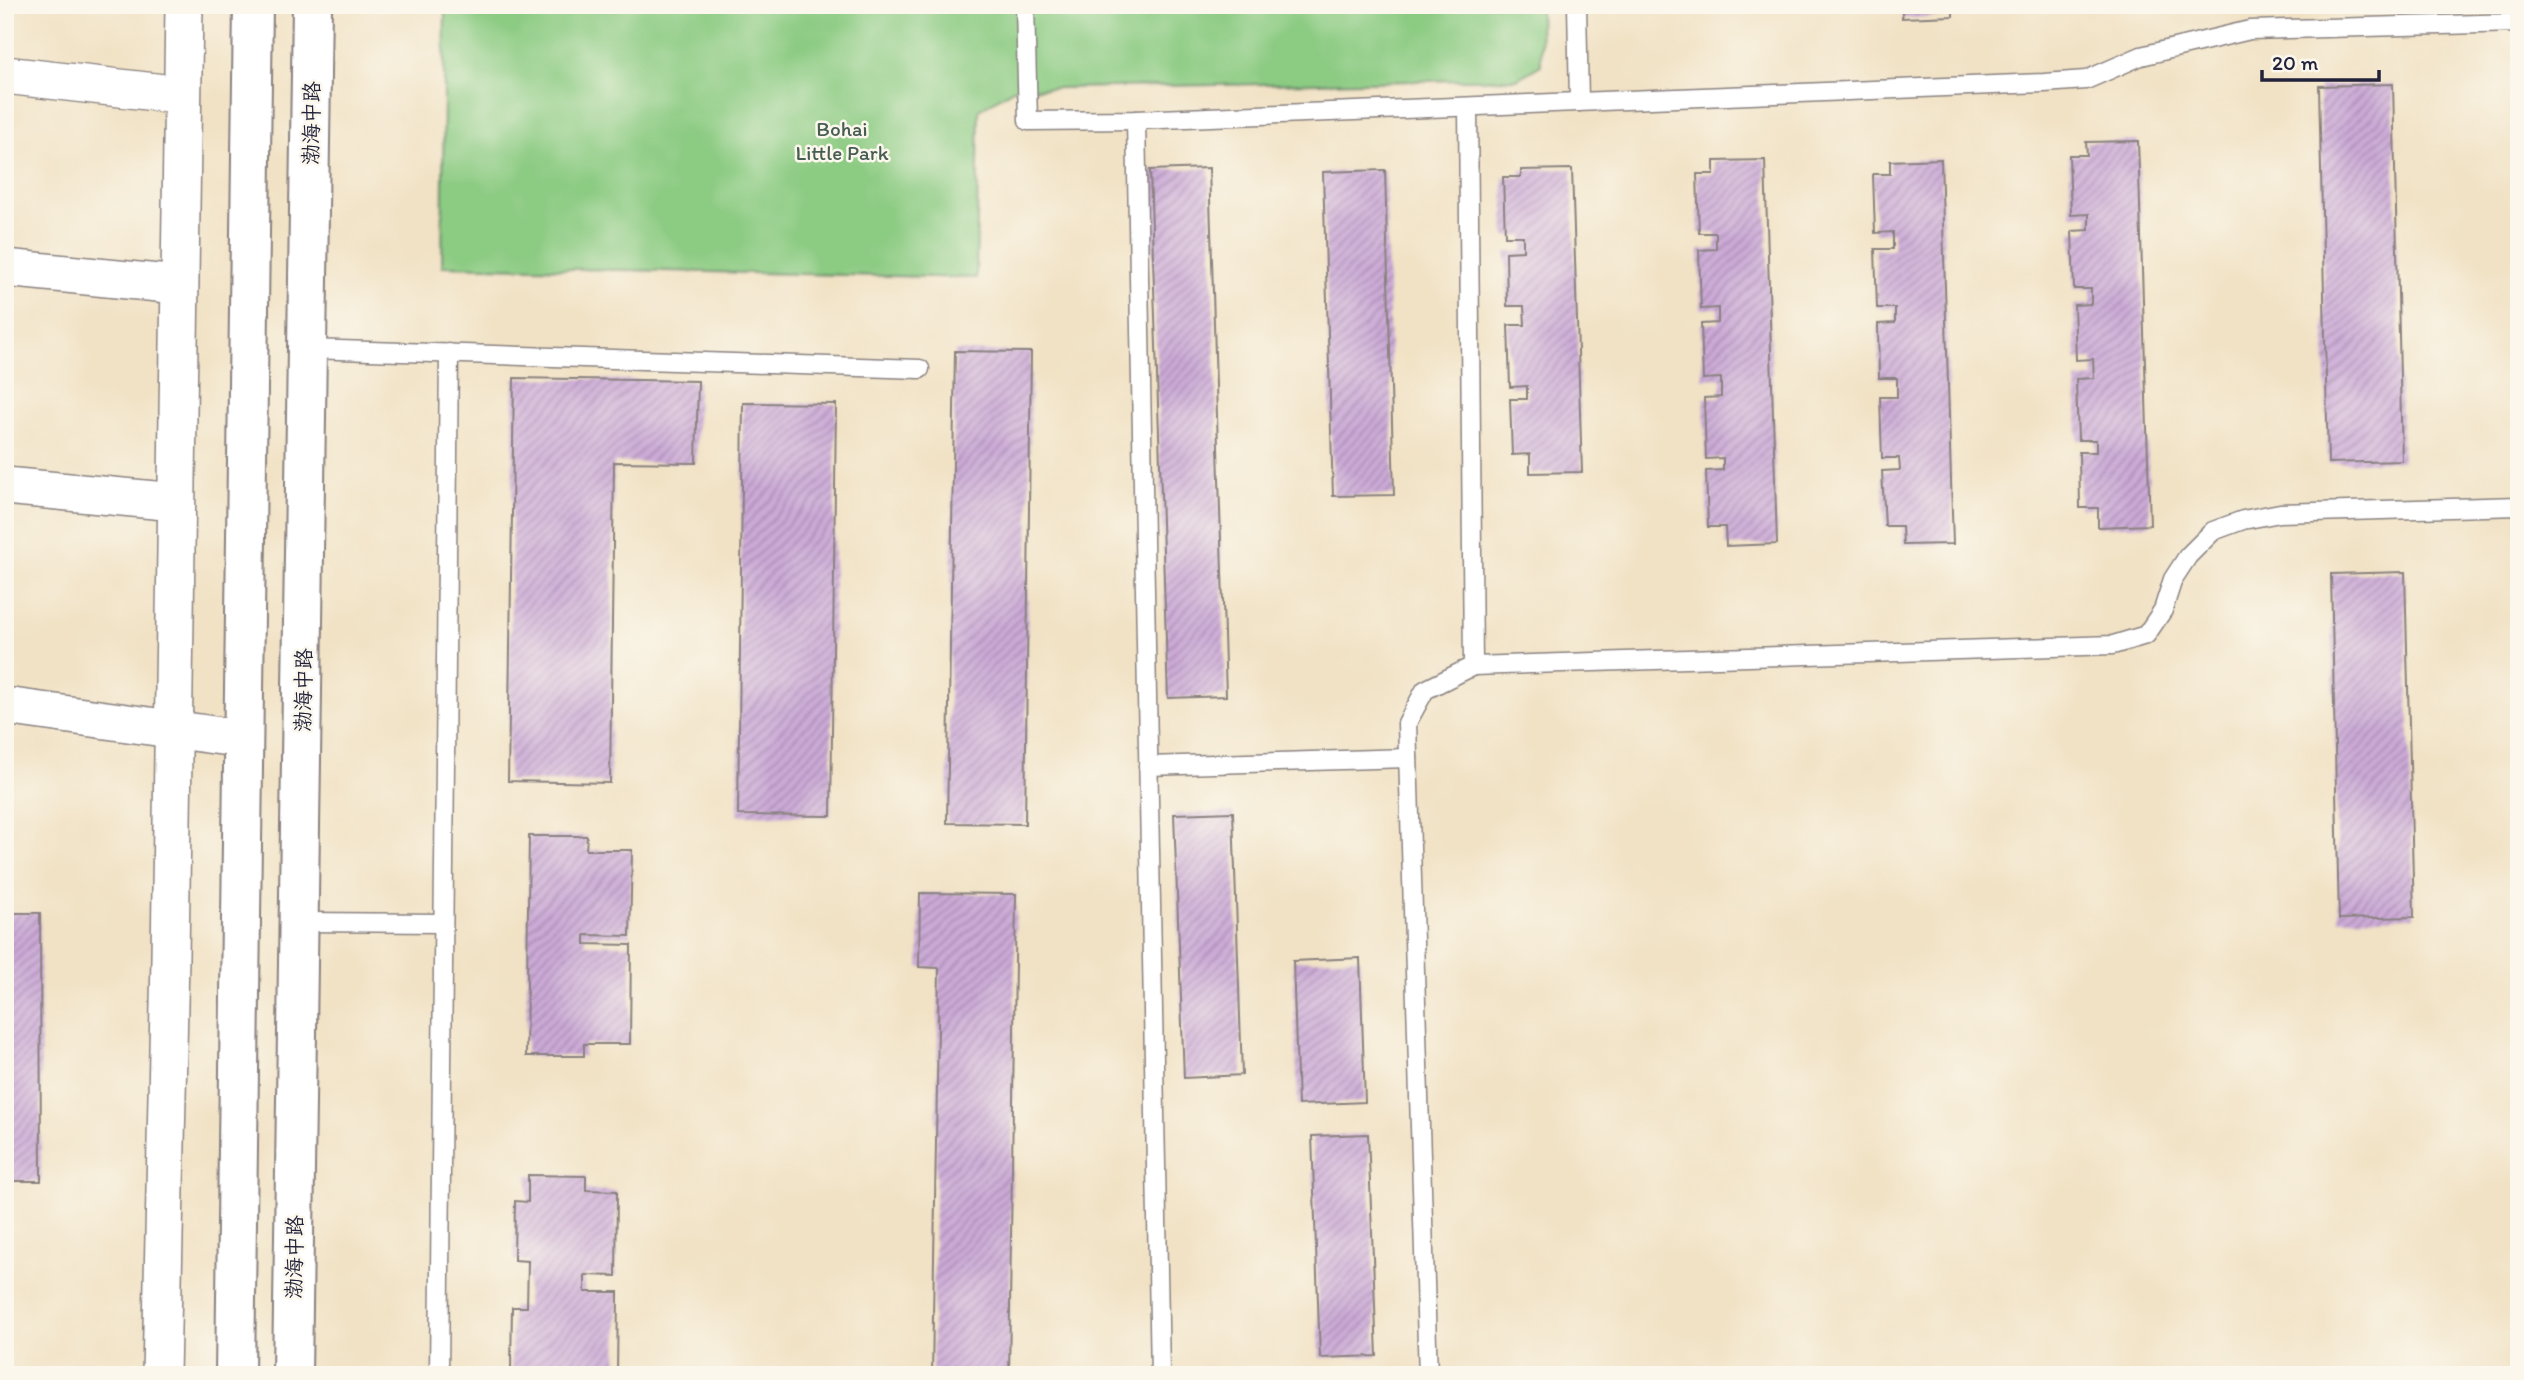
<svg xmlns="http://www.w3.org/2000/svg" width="2524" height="1380" font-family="Itim,'LXGW WenKai TC',sans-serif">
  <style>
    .green { fill: #8bcb82; stroke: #56765e; stroke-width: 2 }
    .building { fill: url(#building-hatch) }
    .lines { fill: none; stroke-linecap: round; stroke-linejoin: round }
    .lane-casing { stroke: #8a8280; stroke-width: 21 }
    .street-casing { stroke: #8a8280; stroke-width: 40 }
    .primary-casing { stroke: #8a8280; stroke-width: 42 }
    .lane { stroke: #fff; stroke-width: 18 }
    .street { stroke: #fff; stroke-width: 37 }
    .primary { stroke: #fff; stroke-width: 38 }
    .labels { text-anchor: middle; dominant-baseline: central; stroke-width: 5; stroke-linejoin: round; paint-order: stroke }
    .street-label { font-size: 21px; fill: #22223b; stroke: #fbf7ec }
    .park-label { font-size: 21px; fill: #475d54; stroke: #fbf7ec }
  </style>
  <defs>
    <pattern id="building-hatch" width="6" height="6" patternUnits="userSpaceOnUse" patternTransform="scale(1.75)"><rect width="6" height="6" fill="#ccaad7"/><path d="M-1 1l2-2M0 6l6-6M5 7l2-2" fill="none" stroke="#a58ab0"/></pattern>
  </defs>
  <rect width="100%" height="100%" fill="#fbf7ec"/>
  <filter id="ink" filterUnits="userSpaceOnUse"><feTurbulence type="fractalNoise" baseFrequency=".0143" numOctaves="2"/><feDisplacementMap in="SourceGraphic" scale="14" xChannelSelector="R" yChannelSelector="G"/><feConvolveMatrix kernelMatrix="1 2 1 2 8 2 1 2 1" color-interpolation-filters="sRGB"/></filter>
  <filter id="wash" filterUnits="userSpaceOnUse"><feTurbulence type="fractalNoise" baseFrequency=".00686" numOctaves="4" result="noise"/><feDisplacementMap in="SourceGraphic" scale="28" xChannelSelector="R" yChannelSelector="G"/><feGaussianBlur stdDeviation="1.57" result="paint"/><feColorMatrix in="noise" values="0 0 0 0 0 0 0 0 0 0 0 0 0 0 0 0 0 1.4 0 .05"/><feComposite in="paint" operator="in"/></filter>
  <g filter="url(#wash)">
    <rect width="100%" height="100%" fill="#f1e2c5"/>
    <polygon class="green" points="445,5 1540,5 1541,65 1517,79 1013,89 979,110 976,278 442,266"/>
    <g id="blocks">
      <g class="building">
        <polygon points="1902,5 1953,5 1953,16 1902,18"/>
        <polygon points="2393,84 2402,461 2328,463 2319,86"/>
        <polygon points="2515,84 2519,84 2519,156 2516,156"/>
        <polygon points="2138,141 2150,525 2098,527 2098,508 2080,508 2079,452 2096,452 2096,440 2078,440 2076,379 2094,378 2093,359 2076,360 2074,305 2091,304 2091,289 2074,289 2072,231 2089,230 2089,214 2071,215 2069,155 2087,155 2086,142"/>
        <polygon points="1941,159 1953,544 1903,545 1902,526 1885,526 1882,471 1900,470 1899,458 1882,458 1880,397 1897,397 1897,378 1879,378 1878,324 1895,323 1895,308 1877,308 1875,249 1893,249 1893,232 1875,233 1873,174 1890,174 1890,161"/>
        <polygon points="1765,160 1777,544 1726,546 1725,527 1708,527 1706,471 1723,470 1723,458 1706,459 1704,398 1721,397 1721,378 1703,379 1701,324 1718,323 1718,308 1701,309 1699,250 1716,249 1716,233 1699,233 1697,174 1714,174 1714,161"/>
        <polygon points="1209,168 1226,696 1168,698 1150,170"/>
        <polygon points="1572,169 1582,472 1530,473 1530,454 1512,455 1510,399 1527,399 1527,386 1510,387 1508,325 1525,325 1524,306 1507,306 1506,252 1523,251 1523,236 1505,236 1503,177 1521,177 1521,170"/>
        <polygon points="1385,170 1394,495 1333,496 1323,172"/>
        <polygon points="955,351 1031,352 1025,824 947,823"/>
        <polygon points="514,378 698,381 696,463 614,462 610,783 508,781"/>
        <polygon points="743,403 836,404 831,816 738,815"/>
        <polygon points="2405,572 2414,917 2339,919 2331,574"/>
        <polygon points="1233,812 1242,1075 1184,1078 1174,814"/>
        <polygon points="529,836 587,836 586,850 632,850 630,936 585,935 585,944 631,945 630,1044 584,1044 584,1056 526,1056"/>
        <polygon points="920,893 1016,894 1009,1375 932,1375 939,968 919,967"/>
        <polygon points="5,913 40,913 41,1181 5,1181"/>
        <polygon points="1360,958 1365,1102 1298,1105 1293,961"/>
        <polygon points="1368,1134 1377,1356 1320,1358 1312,1136"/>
        <polygon points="528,1175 586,1176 586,1190 617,1191 616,1276 585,1275 585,1292 618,1292 617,1375 525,1375 525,1370 511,1370 512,1307 527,1307 528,1261 514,1260 515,1201 528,1202"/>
      </g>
    </g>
  </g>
  <g filter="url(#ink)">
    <use href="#blocks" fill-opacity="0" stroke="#8a8280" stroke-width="2"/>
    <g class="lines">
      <defs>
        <g id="lane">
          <polyline points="1025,5 1028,121 1136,120 2044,83 2086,80 2141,56 2250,30 2519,23"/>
          <polyline points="1577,5 1579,102"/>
          <polyline points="1468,107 1473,666 2113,645 2146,635 2163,610 2173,579 2188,556 2213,531 2243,520 2280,513 2519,506"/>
          <polyline points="1136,120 1160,1375"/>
          <polyline points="308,349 920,369"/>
          <polyline points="1148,766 1408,758"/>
          <polyline points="300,922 443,923"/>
          <polyline points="439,1375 449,353"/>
          <polyline points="1428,1375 1407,723 1425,690 1473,666"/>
        </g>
        <g id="street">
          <polyline points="5,75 182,95"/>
          <polyline points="5,268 179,285"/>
          <polyline points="5,486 176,502"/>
          <polyline points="5,706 243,739"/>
          <polyline points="161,1375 170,958 184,5"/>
        </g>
        <g id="primary">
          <polyline points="235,1375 253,5"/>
          <polyline points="292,1375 312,5"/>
        </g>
      </defs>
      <use href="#lane" class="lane-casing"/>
      <use href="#street" class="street-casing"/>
      <use href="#primary" class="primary-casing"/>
      <use href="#lane" class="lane"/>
      <use href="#street" class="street"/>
      <use href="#primary" class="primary"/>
    </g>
  </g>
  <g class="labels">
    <g class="street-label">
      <text transform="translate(311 123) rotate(-89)">渤海中路</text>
      <text transform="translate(303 690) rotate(-89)">渤海中路</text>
      <text transform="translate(294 1257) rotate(-89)">渤海中路</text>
    </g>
    <g class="park-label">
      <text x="842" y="128">Bohai<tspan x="842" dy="24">Little Park</tspan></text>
    </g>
  </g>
  <rect width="2524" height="1380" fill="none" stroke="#fbf7ec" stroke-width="28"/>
  <path d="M2262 70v10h117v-10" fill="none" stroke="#22223b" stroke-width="3.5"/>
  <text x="2272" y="70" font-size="21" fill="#22223b" stroke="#fbf7ec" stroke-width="5" paint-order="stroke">20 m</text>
</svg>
